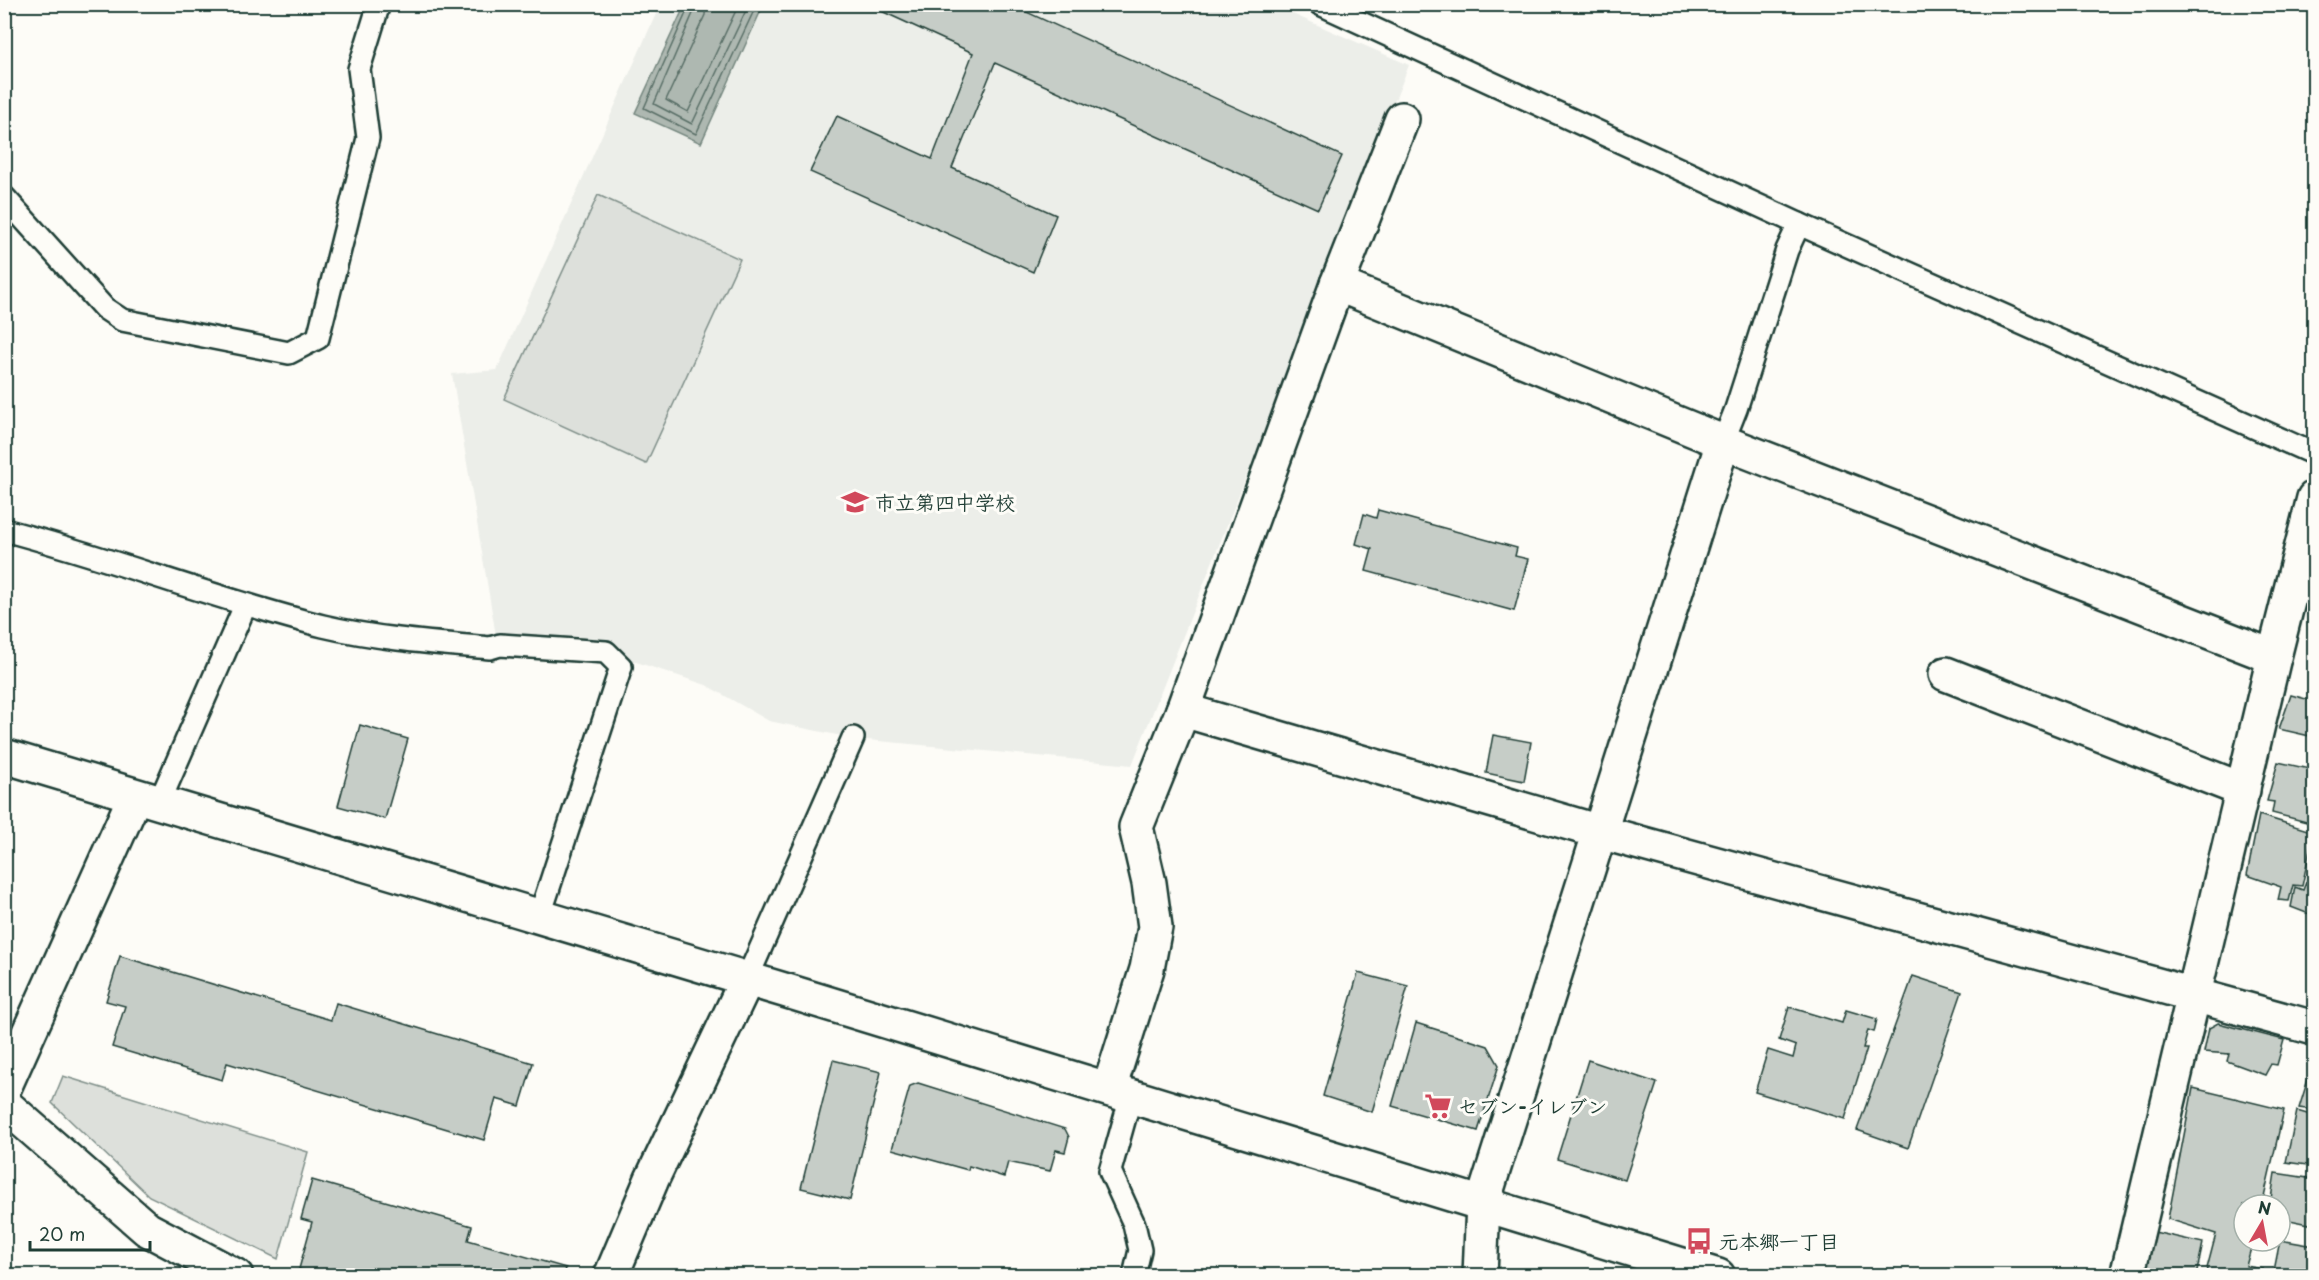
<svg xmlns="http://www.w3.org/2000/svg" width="2319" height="1280" font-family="'Playpen Sans','Klee One',sans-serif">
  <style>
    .built { fill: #eceee9 }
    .green { fill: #dde0db; stroke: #7e8e88; stroke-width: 1.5 }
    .water { fill: #aeb8b1; stroke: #75877f; stroke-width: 1.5 }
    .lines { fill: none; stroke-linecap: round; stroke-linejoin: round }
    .shore { stroke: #586e66; stroke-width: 1.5 }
    .building { fill: #c6cdc7; stroke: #1f3d34; stroke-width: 1.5 }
    .service-casing { stroke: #1f3d34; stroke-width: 26 }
    .minor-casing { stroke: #1f3d34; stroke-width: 38 }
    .tertiary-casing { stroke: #1f3d34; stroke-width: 38 }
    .service { stroke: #fdfcf7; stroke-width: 21 }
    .minor { stroke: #fdfcf7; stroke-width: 33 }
    .tertiary { stroke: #fdfcf7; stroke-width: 33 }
    .labels { text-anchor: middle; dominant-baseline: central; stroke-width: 6; stroke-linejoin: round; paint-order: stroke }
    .poi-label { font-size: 20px; font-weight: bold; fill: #1f3d34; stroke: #fdfcf7; text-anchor: start }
  </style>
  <rect width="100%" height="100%" fill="#fdfcf7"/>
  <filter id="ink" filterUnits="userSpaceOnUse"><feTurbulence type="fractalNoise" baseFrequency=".0167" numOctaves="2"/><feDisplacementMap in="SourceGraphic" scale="12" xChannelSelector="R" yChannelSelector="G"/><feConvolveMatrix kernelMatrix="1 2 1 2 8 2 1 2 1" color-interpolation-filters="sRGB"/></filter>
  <g filter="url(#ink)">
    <polygon class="built" points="660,5 1272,5 1409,65 1132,765 868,740 837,735 769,721 706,685 606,652 500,645 495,630 452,374 497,370"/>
    <g class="green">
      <polygon points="598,195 740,259 646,464 504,399"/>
      <polygon points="63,1076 308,1152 278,1259 149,1196 52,1103"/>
    </g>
    <polygon class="water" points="760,5 763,6 701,143 635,113 685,5"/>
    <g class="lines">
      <g class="shore">
        <polyline points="690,4 644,108 696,134 757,4"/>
        <polyline points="697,4 654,104 692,124 749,4"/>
        <polyline points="706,4 705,15 666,100 688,112 739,4"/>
      </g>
    </g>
    <g class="building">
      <polygon points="866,4 1009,4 1342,156 1318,209 995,63 952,168 1056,215 1033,272 810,172 837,116 932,159 973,53"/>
      <polygon points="1378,510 1517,548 1515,556 1528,559 1514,611 1366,571 1372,549 1356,544 1364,514 1376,518"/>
      <polygon points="2291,695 2314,701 2314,737 2279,729"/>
      <polygon points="360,725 408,739 385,819 338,806"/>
      <polygon points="1493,735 1531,742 1524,781 1486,773"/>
      <polygon points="2278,762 2314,770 2314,824 2272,813 2274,802 2267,801"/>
      <polygon points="2259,815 2314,832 2302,886 2293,885 2289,901 2278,900 2281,887 2247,875"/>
      <polygon points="2314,862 2314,916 2291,907 2295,887 2303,890"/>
      <polygon points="120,956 331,1020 336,1003 533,1063 520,1106 496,1099 484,1140 227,1063 222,1080 112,1047 125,1006 106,1001"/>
      <polygon points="1358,973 1408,986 1372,1112 1323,1096"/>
      <polygon points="1913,976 1962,992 1908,1148 1857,1130"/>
      <polygon points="1789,1007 1842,1023 1846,1010 1877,1019 1874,1032 1868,1030 1863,1048 1867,1048 1845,1119 1755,1092 1768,1050 1793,1058 1796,1046 1779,1040"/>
      <polygon points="1416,1023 1488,1046 1499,1065 1478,1131 1392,1106"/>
      <polygon points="2218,1023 2284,1040 2277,1065 2271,1064 2265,1075 2227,1061 2229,1054 2204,1052 2209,1028"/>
      <polygon points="833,1060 881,1072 850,1200 801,1188"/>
      <polygon points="1588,1060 1657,1083 1625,1180 1557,1159"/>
      <polygon points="2314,1060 2314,1110 2299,1108"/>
      <polygon points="918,1083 1065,1129 1069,1137 1065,1152 1056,1150 1050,1171 1008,1162 1004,1177 969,1166 968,1170 892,1149 910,1086"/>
      <polygon points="2193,1088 2284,1110 2262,1205 2244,1205 2244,1241 2253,1241 2246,1266 2263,1269 2261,1276 2205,1276 2216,1234 2168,1219"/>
      <polygon points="2297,1111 2314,1116 2314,1166 2286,1162"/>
      <polygon points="2275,1173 2314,1179 2314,1225 2280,1218 2280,1205 2270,1205"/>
      <polygon points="312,1180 472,1226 468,1240 566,1268 564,1276 321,1276 299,1269 312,1222 301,1219"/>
      <polygon points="2150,1231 2203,1243 2196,1276 2142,1276"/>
      <polygon points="2280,1240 2314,1246 2313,1276 2273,1276"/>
    </g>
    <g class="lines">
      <defs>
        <g id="service">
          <polyline points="1320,4 1799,224 2314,454"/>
          <polyline points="4,197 104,308 122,320 289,353 318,338 368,138 359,69 379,4"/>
          <polyline points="1723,442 1736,409 1787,250 1799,224"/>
          <path d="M4 530C112 558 215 599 323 626 378 639 434 643 490 648L500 645 606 652 621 667 539 918"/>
          <polyline points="159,803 245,606"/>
          <polyline points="747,979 853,738"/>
          <polyline points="1131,1096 1110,1171 1134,1224 1140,1250 1134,1276"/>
        </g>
        <g id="minor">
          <polyline points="1337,284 1723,442 2274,657"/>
          <polyline points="1946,674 2243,790"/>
          <polyline points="1183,710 1600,832 2314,1028"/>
          <polyline points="4,1088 135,796"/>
          <polyline points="1109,1089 1147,969 1155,927 1149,883 1136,827 1183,710 1337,284 1402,119"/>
          <polyline points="4,1104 147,1229 236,1276"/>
          <polyline points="611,1276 652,1179 747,979"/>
          <polyline points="1480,1276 1483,1202 1723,442"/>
          <polyline points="2127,1276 2274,657 2314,498"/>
        </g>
        <polyline id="tertiary" points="4,756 784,990 1718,1276"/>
      </defs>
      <use href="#service" class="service-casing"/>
      <use href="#minor" class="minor-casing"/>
      <use href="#tertiary" class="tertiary-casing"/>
      <use href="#service" class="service"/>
      <use href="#minor" class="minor"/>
      <use href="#tertiary" class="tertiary"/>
    </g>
  </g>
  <defs>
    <symbol id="school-bare" viewBox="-9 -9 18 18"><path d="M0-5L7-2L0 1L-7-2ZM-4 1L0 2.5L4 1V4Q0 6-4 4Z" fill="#d1495b" stroke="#fdfcf7" stroke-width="2.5" paint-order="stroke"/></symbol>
    <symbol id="supermarket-bare" viewBox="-9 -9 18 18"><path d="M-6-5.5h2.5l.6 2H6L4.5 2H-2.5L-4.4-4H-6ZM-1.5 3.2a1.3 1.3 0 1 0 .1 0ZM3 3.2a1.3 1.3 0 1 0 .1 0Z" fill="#d1495b" stroke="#fdfcf7" stroke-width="2.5" paint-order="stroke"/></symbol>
    <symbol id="bus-bare" viewBox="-9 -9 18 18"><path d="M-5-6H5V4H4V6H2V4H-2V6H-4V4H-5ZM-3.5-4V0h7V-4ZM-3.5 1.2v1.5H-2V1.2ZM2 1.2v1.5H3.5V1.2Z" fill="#d1495b" stroke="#fdfcf7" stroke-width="2.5" paint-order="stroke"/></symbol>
  </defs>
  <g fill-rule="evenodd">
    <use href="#school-bare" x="836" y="483" width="38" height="38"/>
    <use href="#supermarket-bare" x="1419" y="1087" width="38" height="38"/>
    <use href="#bus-bare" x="1680" y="1222" width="38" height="38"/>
  </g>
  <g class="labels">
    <g class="poi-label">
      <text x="875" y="502">市立第四中学校</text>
      <text x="1458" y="1106">セブン-イレブン</text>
      <text x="1719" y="1241">元本郷一丁目</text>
    </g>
  </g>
  <rect width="2319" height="1280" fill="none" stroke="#fdfcf7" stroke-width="24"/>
  <rect x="12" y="12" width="2295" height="1256" fill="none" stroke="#1f3d34" stroke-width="2" filter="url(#ink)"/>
  <g transform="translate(2262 1223) rotate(10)"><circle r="28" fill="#fdfcf7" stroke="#a4b0a9" stroke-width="1.5"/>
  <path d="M0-4.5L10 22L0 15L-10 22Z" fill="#d1495b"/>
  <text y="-9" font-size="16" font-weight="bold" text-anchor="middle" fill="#1f3d34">N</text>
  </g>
  <path d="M30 1241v9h120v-9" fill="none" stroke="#1f3d34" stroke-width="3"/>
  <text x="39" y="1241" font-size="18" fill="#1f3d34" stroke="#fdfcf7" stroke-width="4.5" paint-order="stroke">20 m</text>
</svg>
